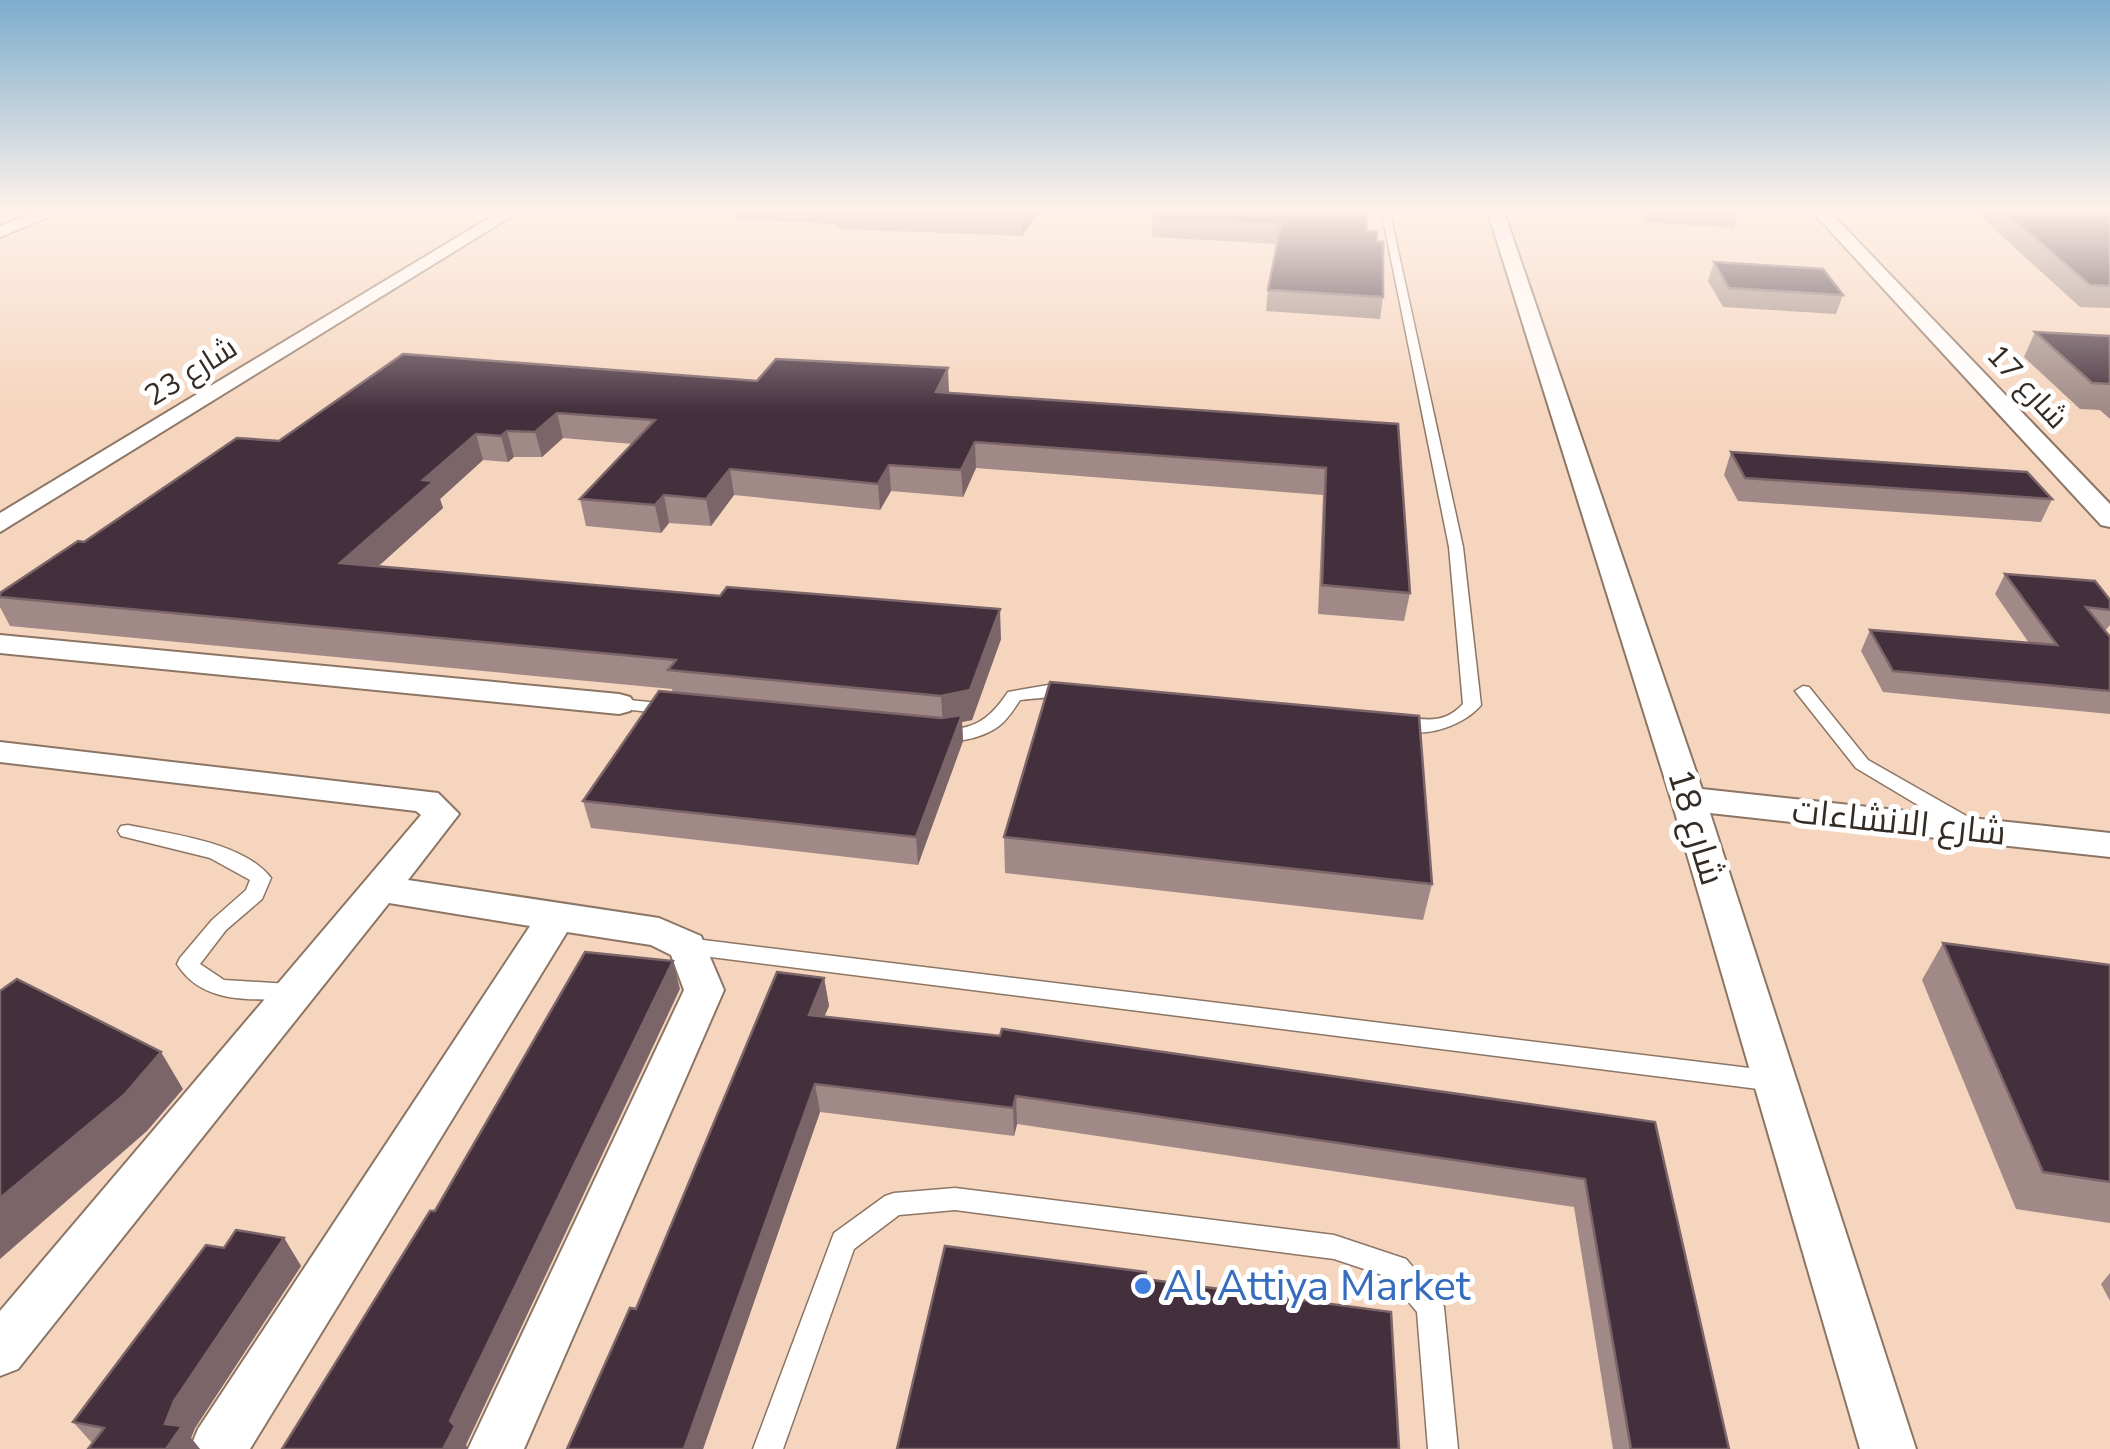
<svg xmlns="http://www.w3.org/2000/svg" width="2110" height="1449" font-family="'Nunito Sans',Cairo,sans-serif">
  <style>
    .built { fill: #f5d5be }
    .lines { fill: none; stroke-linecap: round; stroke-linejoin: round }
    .lane-casing { stroke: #8c7564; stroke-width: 3 }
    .street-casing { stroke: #8c7564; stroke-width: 4 }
    .lane { fill: #fff; fill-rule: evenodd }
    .street { fill: #fff; fill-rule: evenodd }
    .wall { fill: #a08986 }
    .shaded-wall { fill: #7c6569 }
    .building { fill: #442f3d; stroke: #7c6569; stroke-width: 2.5 }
    .shop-dot { fill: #3f7fe0; stroke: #fff; stroke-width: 4 }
    .labels { text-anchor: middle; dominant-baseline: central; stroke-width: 10; stroke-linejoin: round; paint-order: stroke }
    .far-street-label { font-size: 30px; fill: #342b24; stroke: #fff }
    .street-label { font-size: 35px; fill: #342b24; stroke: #fff }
    .near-shop-label { font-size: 42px; fill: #366cbe; stroke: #fff; text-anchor: start }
  </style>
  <rect width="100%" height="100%" fill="#fde3d0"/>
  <rect class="built" x="0" y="209" width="2110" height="1240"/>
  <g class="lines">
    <defs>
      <g id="lane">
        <path d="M1381 209H1389L1463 547 1481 705C1461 729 1412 743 1386 723 1408 707 1434 735 1463 704L1449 547Z"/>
        <path d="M1054 684 1077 687 1079 691C1071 697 1034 698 1020 700 1014 709 1008 719 999 726 983 738 947 748 930 735 938 729 943 730 954 729 980 727 994 713 1008 692Z"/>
        <polygon points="1803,686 1809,687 1868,760 1977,822 1980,827 1977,832 1963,832 1856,768 1795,691"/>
        <polygon points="619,699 669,704 678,709 669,714 613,708 610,704 613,700"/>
        <path d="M128 825C170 834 244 842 271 878L262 899 226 930 200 964 224 980 305 985 308 991 305 997 297 999C254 999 203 1006 177 964L180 958 212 920 246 890 250 880 210 858 121 836 118 831 121 826Z"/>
        <polygon points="687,938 1774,1071 1782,1074 1786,1081 1782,1088 1774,1091 687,954 679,952 676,946 679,940"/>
        <polygon points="955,1188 1334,1235 1406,1259 1440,1298 1444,1307 1458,1449 1428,1449 1417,1312 1388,1277 1334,1259 955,1210 899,1215 854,1249 783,1449 753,1449 834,1233 885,1196 894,1193"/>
      </g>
      <g id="street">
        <polygon points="45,209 67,209 0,237 0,226"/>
        <polygon points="504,209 523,209 0,532 0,513"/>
        <polygon points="1487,209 1503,209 1702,789 2110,833 2110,857 1710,813 1916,1449 1860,1449 1671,799"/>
        <polygon points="1810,209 1827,209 2110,504 2110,527 2101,525"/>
        <polygon points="0,635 619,694 630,697 635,704 630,711 619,714 0,653"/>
        <polygon points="0,742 438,793 459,814 408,880 659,918 701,936 724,990 524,1449 468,1449 684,990 671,955 651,945 567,932 250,1449 190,1449 198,1429 530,926 389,903 18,1369 0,1376 0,1311 421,815 416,811 0,762"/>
      </g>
    </defs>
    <use href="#lane" class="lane-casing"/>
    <use href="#street" class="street-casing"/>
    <use href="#lane" class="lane"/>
    <use href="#street" class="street"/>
  </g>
  <g class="wall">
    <polygon points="735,209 1041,209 1022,236 837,229 836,224 736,219"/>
    <polygon points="1157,209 1366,231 1377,242 1383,297 1380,319 1266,311 1268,290 1277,244 1152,237 1153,218"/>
    <polygon points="1645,209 1738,209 1739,211 1734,228 1644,222"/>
    <polygon points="1972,209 2110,209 2110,308 2080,307"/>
    <polygon points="1714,262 1843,295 1836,314 1723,307 1708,281"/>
    <polygon points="2035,332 2110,336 2110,419 2100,410 2080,409 2024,357"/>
    <polygon points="757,381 1398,424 1410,593 1404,621 1318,614 1323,495 976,468 963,497 891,491 880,510 734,495 711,526 669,523 661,533 586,526 580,499 633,444 563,438 542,457 514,457 508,462 483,460 440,499 443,508 378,566 1001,639 972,720 962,722 963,741 918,865 591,828 583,801 673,693 672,689 10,626 0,607 0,593 84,542 279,441"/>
    <polygon points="1731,452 2052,499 2041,522 1738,501 1724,475"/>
    <polygon points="2005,574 2110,600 2110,625 2105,631 2110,637 2110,714 1883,692 1861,651 1870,630 2029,643 1995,594"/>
    <polygon points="1004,837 1432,884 1423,920 1005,873"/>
    <polygon points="1943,943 2110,965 2110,1223 2016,1209 1922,980"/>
    <polygon points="824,978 829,1006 824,1016 1655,1122 1729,1449 1613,1449 1574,1207 1017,1124 1014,1136 820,1112 703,1449 567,1449 636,1309"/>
    <polygon points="284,1238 301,1266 195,1428 191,1438 200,1449 88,1449 92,1443 73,1422 224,1248"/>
    <polygon points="2110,1273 2110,1301 2101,1284"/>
  </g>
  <g class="shaded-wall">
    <polygon points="1026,209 1041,209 1022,236 1022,214"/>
    <polygon points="948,368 949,392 937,417 936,392"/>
    <polygon points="557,413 563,438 542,457 535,432"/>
    <polygon points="507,431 514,457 508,462 501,436"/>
    <polygon points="476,434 483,460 440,499 443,508 351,591 340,563 423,480"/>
    <polygon points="975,442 976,468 963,497 961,470"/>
    <polygon points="889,465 891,491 880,510 878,484"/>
    <polygon points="730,469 734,495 711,526 706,499"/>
    <polygon points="664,495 669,523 661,533 655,505"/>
    <polygon points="1000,609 1001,639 972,720 962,722 963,741 918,865 916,837 943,726 941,696"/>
    <polygon points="673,961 680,989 466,1445 468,1449 443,1449 450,1421"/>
    <polygon points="824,978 829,1006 813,1043 809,1015"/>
    <polygon points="161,1052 183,1089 147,1131 0,1259 0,1198"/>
    <polygon points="815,1084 820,1112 703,1449 684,1449"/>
    <polygon points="1016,1096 1017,1124 1014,1136 1013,1108"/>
    <polygon points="284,1238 301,1266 195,1428 191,1438 200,1449 166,1449 165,1424 174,1401"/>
  </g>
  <g class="building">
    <polygon points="871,209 1026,209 1022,214"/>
    <polygon points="1157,209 1291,209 1367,213 1366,231 1377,231 1377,242 1383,242 1383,297 1268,290 1281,224 1153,218"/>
    <polygon points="1706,209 1738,209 1739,211"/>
    <polygon points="2001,209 2110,209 2110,286 2090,285"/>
    <polygon points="1714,262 1823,269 1843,295 1729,288"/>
    <polygon points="2035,332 2110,336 2110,384 2092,383"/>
    <polygon points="403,354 757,381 776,359 948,368 936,392 1398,424 1410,593 1322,585 1326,468 975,442 961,470 889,465 878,484 730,469 706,499 664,495 655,505 580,499 655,420 557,413 535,432 507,431 501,436 476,434 423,480 434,481 340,563 720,596 727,587 1000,609 970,690 941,696 668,670 676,660 0,597 0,593 78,541 84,542 237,438 279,441"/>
    <polygon points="1731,452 2027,472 2052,499 1745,478"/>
    <polygon points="2005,574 2095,581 2110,600 2110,610 2086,607 2110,637 2110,691 1893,671 1870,630 2057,645"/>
    <polygon points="1050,682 1419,716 1432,884 1004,837"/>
    <polygon points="659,691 941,718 962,715 916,837 583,801"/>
    <polygon points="1943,943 2110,965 2110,1182 2043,1172"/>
    <polygon points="585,952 673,961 450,1421 455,1426 443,1449 282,1449 430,1211 435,1211"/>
    <polygon points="777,972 824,978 809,1015 1000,1036 1002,1029 1655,1122 1729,1449 1631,1449 1585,1179 1016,1096 1013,1108 815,1084 684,1449 567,1449 630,1308 636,1309"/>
    <polygon points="17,979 161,1052 124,1095 0,1198 0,991"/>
    <polygon points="236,1230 284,1238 174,1401 165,1424 182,1426 166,1449 88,1449 104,1428 73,1422 206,1245 224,1248"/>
    <polygon points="945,1246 1146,1272 1145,1279 1391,1312 1399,1449 897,1449"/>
  </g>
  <linearGradient id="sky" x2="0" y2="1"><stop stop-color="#7dadcd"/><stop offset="0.51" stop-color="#fef2ea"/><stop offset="1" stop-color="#fef2ea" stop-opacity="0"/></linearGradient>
  <rect width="2110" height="412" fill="url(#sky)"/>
  <circle class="shop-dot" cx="1143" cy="1286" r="10"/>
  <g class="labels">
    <g class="far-street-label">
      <text transform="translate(191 372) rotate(-32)">شارع 23</text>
      <text transform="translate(2027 387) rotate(47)">شارع 17</text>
    </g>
    <g class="street-label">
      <text transform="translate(1899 822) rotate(6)">شارع الانشاءات</text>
      <text transform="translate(1696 827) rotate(73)">شارع 18</text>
    </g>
    <g class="near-shop-label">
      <text x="1163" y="1286">Al Attiya Market</text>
    </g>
  </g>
</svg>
